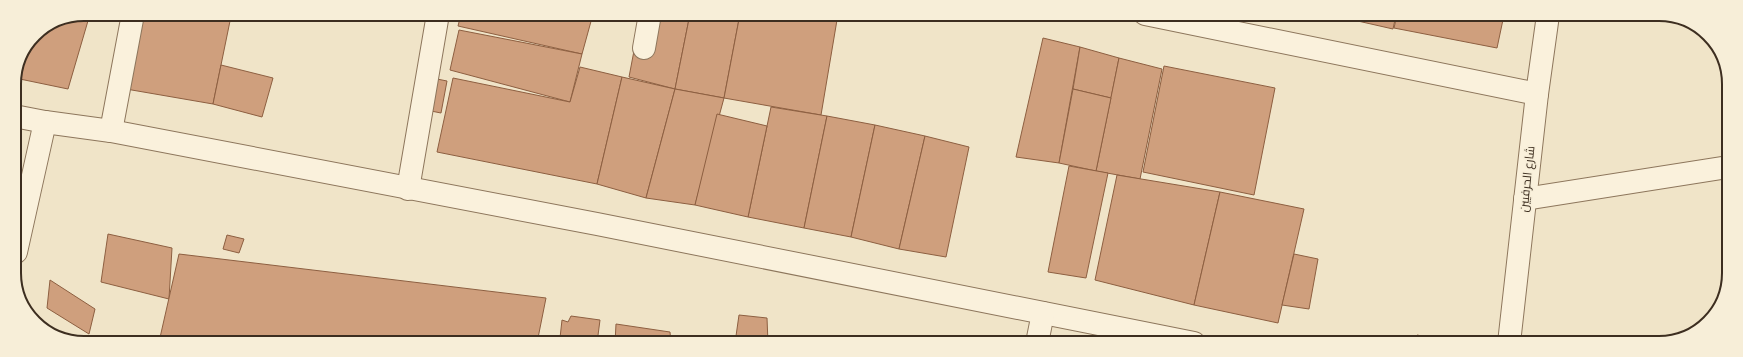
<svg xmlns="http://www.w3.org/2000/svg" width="1743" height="357" font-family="'Roboto Serif',Cairo,serif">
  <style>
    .building { fill: #cf9f7d; stroke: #8d5f41 }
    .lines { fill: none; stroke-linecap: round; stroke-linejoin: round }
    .street-casing { stroke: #8d765c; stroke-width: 24 }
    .street { stroke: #faf1dc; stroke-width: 22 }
    .labels { text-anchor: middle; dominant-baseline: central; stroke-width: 3; stroke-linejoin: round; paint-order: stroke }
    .street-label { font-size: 12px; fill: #3d2e20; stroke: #f7eed8 }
    .rim { fill: none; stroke: #3d2e20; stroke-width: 2 }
  </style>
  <rect width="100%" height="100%" fill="#f0e4c8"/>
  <g class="building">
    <polygon points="84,14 90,14 68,89 15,78 19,57 35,34 57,19"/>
    <polygon points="144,14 171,14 230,21 213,104 126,89"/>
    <polygon points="171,14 233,14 230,21"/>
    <polygon points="461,14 593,14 582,54 458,26"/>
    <polygon points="641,14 690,14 675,89 629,77"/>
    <polygon points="690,14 740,14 724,98 675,89"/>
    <polygon points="740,14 838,14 821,115 724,98"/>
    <polygon points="1327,14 1396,15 1393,29"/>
    <polygon points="1397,15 1504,15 1497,48 1394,28"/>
    <polygon points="459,30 582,54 570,102 450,70"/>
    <polygon points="1043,38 1080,47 1059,163 1016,157"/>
    <polygon points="1080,47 1119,58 1111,98 1073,89"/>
    <polygon points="1119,58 1162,69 1140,179 1096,171"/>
    <polygon points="221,65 273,78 262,117 213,104"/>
    <polygon points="1164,66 1275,88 1254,195 1143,172"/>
    <polygon points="580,67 622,77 597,184 437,152 453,78 570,102"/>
    <polygon points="427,77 447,81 441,113 421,109"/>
    <polygon points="622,77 675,89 646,198 597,184"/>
    <polygon points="675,89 724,98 695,205 646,198"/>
    <polygon points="1073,89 1111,98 1096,171 1059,163"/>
    <polygon points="771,107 827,116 804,228 748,217"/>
    <polygon points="717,114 767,126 748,217 695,205"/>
    <polygon points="827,116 875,125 851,237 804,228"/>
    <polygon points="875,125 925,136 899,249 851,237"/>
    <polygon points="925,136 969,147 946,257 899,249"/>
    <polygon points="1069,166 1108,173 1086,278 1048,272"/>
    <polygon points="1117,175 1220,192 1194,305 1095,280"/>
    <polygon points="1220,192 1304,209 1278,323 1194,305"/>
    <polygon points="108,234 172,248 169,299 101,282"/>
    <polygon points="227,235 244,239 239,253 223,249"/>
    <polygon points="179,254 546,298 537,343 159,342"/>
    <polygon points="1294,254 1318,259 1309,309 1282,305"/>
    <polygon points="50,280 95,309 89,334 47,308"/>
    <polygon points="739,315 767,318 768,343 735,343"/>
    <polygon points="571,316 600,320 597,343 565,343 566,340 560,338 562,320 568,322"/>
    <polygon points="616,324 670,332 671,343 615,343"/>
    <polygon points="73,335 89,342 75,342 71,341"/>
    <polygon points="1417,335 1432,338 1431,343 1414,343"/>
  </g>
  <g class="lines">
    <defs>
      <g id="street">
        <polyline points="1145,14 1537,94"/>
        <polyline points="644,48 650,14"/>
        <polyline points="14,116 45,122 111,131 597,224 1194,343"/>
        <polyline points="111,131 133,14"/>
        <polyline points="408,189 438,14"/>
        <polyline points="1525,199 1728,167"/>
        <polyline points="16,252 45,122"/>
        <polyline points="1037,343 1043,313"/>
        <polyline points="1509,343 1537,94 1548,15"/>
      </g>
    </defs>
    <use href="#street" class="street-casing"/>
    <use href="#street" class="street"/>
  </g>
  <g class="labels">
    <g class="street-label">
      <text transform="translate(1527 179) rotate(-84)">شارع الحرفيين</text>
    </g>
  </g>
  <path d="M0 0H1743V357H0ZM84 21H1659A63 63 0 0 1 1722 84V273A63 63 0 0 1 1659 336H84A63 63 0 0 1 21 273V84A63 63 0 0 1 84 21Z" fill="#f7eed8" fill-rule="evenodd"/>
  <path class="rim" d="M84 21H1659A63 63 0 0 1 1722 84V273A63 63 0 0 1 1659 336H84A63 63 0 0 1 21 273V84A63 63 0 0 1 84 21Z"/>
</svg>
